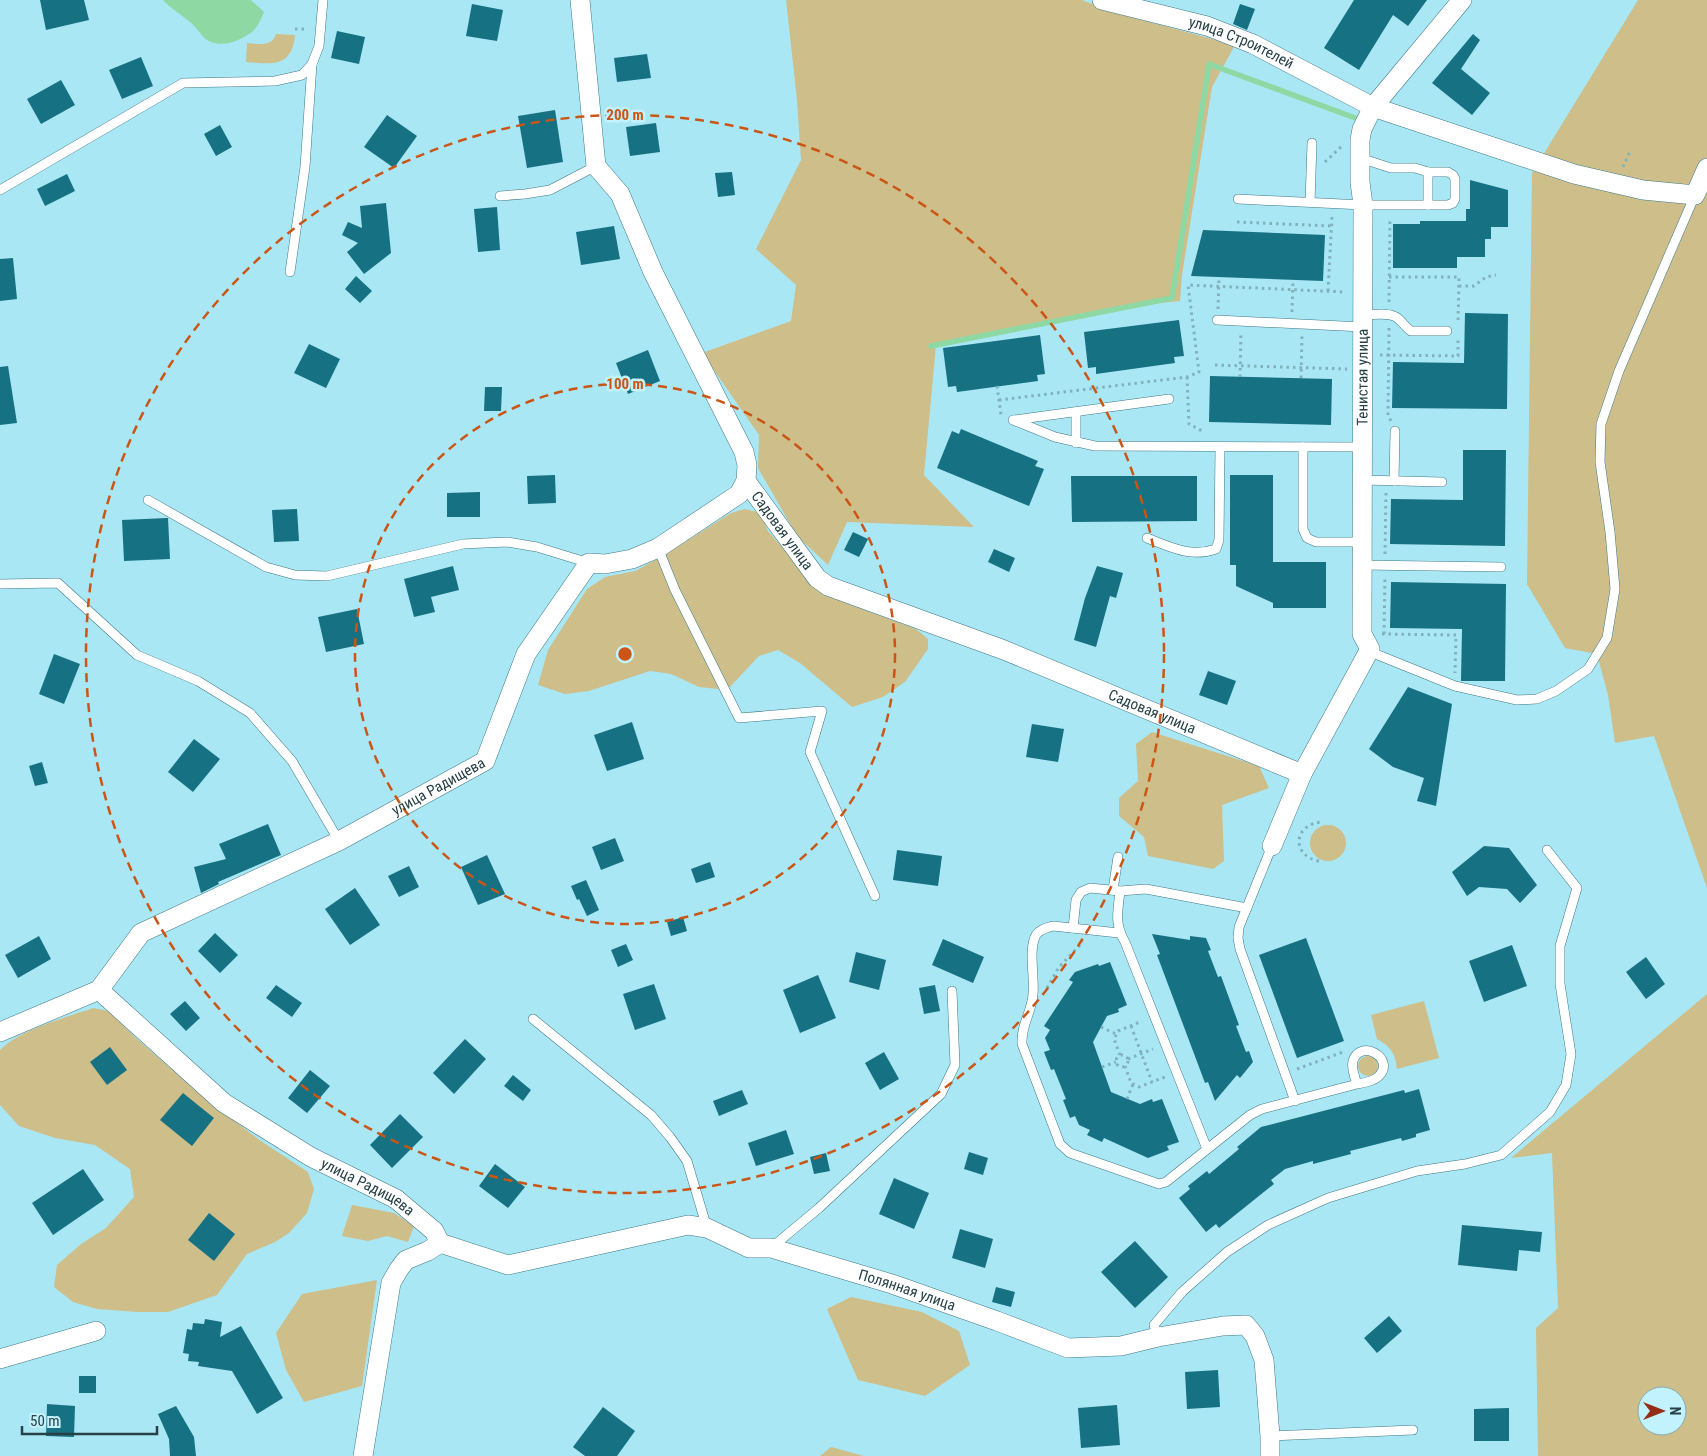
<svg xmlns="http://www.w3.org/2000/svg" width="1707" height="1456" font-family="'Roboto Condensed',sans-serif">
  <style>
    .green { fill: #cebe89; fill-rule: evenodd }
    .water { fill: #8ed8a4 }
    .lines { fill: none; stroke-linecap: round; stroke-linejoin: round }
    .stream { stroke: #8ed8a4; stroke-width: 5.5 }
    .building { fill: #167182 }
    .lane-casing { stroke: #3e7986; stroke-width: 10 }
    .street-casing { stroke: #3e7986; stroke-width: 20 }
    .path { stroke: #80b1bc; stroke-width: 3; stroke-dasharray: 2.5 4; stroke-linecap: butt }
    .lane { stroke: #fff; stroke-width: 9 }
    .street { stroke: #fff; stroke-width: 19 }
    .ring { fill: none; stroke: #cb5515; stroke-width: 2.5; stroke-dasharray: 9 6 }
    .labels { text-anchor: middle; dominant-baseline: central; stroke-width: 5; stroke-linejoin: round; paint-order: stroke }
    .street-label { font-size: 15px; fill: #284147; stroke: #c2f2fd }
    .centre { fill: #cb5515; stroke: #c2f2fd; stroke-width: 2.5 }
    .ring-label { font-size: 15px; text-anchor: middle; font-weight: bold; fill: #cb5515; stroke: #c2f2fd; stroke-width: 5; stroke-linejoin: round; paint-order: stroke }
  </style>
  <rect width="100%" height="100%" fill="#aae7f5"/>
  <g class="green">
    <polygon points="786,0 1082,0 1116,13 1235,45 1212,87 1182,275 1180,301 1121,307 936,345 924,475 974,527 847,522 828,565 797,536 758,468 759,435 702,353 791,321 796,285 756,249 801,160 797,100"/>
    <polygon points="1638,0 1707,0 1707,888 1654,736 1615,743 1608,695 1597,654 1565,648 1527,584 1532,173"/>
    <path d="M276 34 295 35C292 68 272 64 246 62L247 43C259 44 272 47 276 34Z"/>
    <polygon points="745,509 761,513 768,531 823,594 916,629 928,639 928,649 905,682 883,697 852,707 800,663 778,650 759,656 727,690 699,687 671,674 650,671 589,691 565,694 538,685 548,650 587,589 605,577 635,571 663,556 731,513"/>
    <polygon points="1152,732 1259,766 1269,788 1222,805 1224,861 1213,869 1148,856 1144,837 1119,816 1119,798 1138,781 1136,744"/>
    <circle cx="1328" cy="843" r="18"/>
    <path d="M1707 994V1456H1538L1536 1328 1558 1308 1552 1153 1511 1158ZM1647 1396H1677V1426H1647Z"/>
    <path d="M1424 1001 1439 1058 1397 1069C1396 1054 1390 1046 1377 1039L1371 1015Z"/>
    <path d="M93 1008 109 1011 136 1038 209 1102 261 1141 308 1172 314 1189 307 1213 289 1233 275 1242 247 1254 217 1295 168 1312H138L97 1309 73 1302 54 1287 57 1265 81 1244 106 1228 134 1197 130 1169 95 1145 55 1138 19 1126 0 1105V1050C21 1029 65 1018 93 1008Z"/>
    <circle cx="1368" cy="1066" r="10"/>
    <polygon points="352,1205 394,1213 414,1226 408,1242 387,1236 368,1241 342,1236"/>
    <polygon points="377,1280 362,1386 304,1402 286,1370 276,1333 302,1294"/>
    <polygon points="851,1297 922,1312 959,1331 970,1365 925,1396 858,1380 827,1309"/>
    <polygon points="831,1447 864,1456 820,1456"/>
  </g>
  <path class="water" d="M163 0H251L264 12C261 19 258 27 252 32 240 41 223 48 209 41 202 38 197 27 190 22 181 14 171 9 163 0Z"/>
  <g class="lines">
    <polyline class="stream" points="931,346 1172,298 1209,64 1358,119"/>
  </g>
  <g class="building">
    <polygon points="40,0 84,0 89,20 46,30"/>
    <polygon points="1354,0 1427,0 1408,26 1393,15 1359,70 1324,48"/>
    <polygon points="472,4 503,10 497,41 466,36"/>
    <polygon points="1240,4 1255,9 1247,30 1233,24"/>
    <polygon points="337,31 365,37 359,64 331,58"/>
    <polygon points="1473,34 1480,40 1461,69 1490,93 1472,115 1432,83"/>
    <polygon points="647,54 651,78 617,82 614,58"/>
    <polygon points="141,57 153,86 122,99 109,70"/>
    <polygon points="61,80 75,105 41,124 27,99"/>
    <polygon points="555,110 563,162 527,168 518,116"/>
    <polygon points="387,115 417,136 394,168 364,147"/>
    <polygon points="656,123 660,152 630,156 626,127"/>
    <polygon points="220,125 232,147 216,156 204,134"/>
    <polygon points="732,172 735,195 718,197 715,173"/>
    <polygon points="67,174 75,191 45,206 37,189"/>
    <polygon points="1470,180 1508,190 1508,227 1491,227 1491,239 1485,239 1485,257 1457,257 1457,268 1393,268 1393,224 1420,224 1420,221 1466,221 1466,209 1470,209"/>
    <polygon points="386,203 391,253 364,274 347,252 358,243 342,235 348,222 362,228 360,206"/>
    <polygon points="497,207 500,250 478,252 474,209"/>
    <polygon points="614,226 620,259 581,265 576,232"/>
    <polygon points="1203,230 1325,235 1323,281 1191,276"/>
    <polygon points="13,258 17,299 0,301 0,259"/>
    <polygon points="356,276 372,291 360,303 345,289"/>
    <polygon points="1465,313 1508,314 1507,409 1392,408 1393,362 1464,363"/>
    <polygon points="1179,320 1184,356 1174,357 1175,363 1096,374 1096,367 1088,368 1084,332"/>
    <polygon points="1040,335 1045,374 1037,375 1038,381 957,392 956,386 948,387 943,348"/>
    <polygon points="309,344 340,359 326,388 294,373"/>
    <polygon points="648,350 660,381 628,394 616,363"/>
    <polygon points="8,366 17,423 0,425 0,367"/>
    <polygon points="1210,376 1332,379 1331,425 1209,422"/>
    <polygon points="485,387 502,387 501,411 484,411"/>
    <polygon points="961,429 1038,461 1035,466 1044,469 1029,506 937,468 952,431 959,434"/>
    <polygon points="1463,450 1506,450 1505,546 1390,544 1391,499 1463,500"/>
    <polygon points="555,475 556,503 528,504 527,476"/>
    <polygon points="1230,475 1273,475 1273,562 1326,562 1326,608 1273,608 1273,603 1236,586 1236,565 1230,565"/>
    <polygon points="1071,476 1197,476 1197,521 1072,522"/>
    <polygon points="480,492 480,517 447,517 447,493"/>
    <polygon points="297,509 299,541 274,542 272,510"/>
    <polygon points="167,518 168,518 170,559 124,561 122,520"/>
    <polygon points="853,532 868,539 859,557 844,550"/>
    <polygon points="994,549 1015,558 1009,572 988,562"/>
    <polygon points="453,566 459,590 431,597 435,612 414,617 404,579"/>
    <polygon points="1097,566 1123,573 1116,598 1110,596 1096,647 1074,640 1085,598"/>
    <polygon points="1391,582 1506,584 1505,681 1461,681 1462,629 1390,628"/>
    <polygon points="357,609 364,644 326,652 318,617"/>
    <polygon points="54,654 80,664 64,704 39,694"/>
    <polygon points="1208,671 1236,681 1227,705 1199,695"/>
    <polygon points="1408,687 1452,704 1436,806 1417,801 1424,778 1393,767 1369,749"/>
    <polygon points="632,722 644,759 607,771 594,735"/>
    <polygon points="1032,724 1064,729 1058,762 1026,757"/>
    <polygon points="194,739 220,759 193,792 168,772"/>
    <polygon points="42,762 48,783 35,786 29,766"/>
    <polygon points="268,824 281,855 218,882 219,884 201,893 194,867 226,859 219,844"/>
    <polygon points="615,838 624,861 601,870 592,847"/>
    <polygon points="1484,846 1509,848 1537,885 1520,903 1507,889 1479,887 1467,896 1452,872"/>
    <polygon points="897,850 942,856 938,886 893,880"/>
    <polygon points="487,855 505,894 478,905 461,867"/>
    <polygon points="710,862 715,877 696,883 691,869"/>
    <polygon points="409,866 419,887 399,897 388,876"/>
    <polygon points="586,880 599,910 587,916 579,899 577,900 571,886"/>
    <polygon points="355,888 380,925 350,945 325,909"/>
    <polygon points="683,917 687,931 671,936 667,922"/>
    <polygon points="215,933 238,955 220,973 198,951"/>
    <polygon points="1152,934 1190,940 1190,936 1206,938 1211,950 1208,951 1218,977 1221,976 1239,1025 1236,1026 1246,1052 1249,1051 1253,1062 1240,1078 1237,1075 1215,1101 1208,1082 1205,1083 1157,955 1160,954"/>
    <polygon points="39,936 51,959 18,978 5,955"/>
    <polygon points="1306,938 1344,1041 1297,1058 1259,955"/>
    <polygon points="943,939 984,957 973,983 932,965"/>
    <polygon points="626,944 633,960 618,967 611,950"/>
    <polygon points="1512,945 1527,986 1484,1002 1469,961"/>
    <polygon points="856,952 886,960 879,990 849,982"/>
    <polygon points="1646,957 1665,984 1646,999 1626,972"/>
    <polygon points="1110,962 1127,1005 1118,1009 1119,1012 1107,1016 1093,1042 1111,1092 1140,1104 1152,1099 1153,1102 1162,1099 1179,1142 1167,1146 1169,1150 1148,1158 1104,1138 1102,1142 1087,1135 1090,1130 1079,1125 1075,1116 1070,1118 1063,1100 1066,1099 1054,1069 1051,1070 1044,1052 1050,1050 1045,1038 1050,1030 1044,1026 1073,982 1069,980 1075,972 1098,964 1099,966"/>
    <polygon points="818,975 836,1018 800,1033 783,990"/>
    <polygon points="654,984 666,1019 635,1030 623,994"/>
    <polygon points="276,985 302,1003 292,1017 266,998"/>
    <polygon points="935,985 940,1011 924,1014 919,988"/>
    <polygon points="185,1001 200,1018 186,1031 170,1014"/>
    <polygon points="465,1039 486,1059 454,1094 433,1073"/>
    <polygon points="110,1047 127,1070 107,1085 90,1062"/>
    <polygon points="884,1052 899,1079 880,1090 865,1063"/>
    <polygon points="310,1070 330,1086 307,1113 288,1098"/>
    <polygon points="513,1075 531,1090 523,1101 504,1086"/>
    <polygon points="1419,1089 1430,1130 1416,1134 1416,1137 1402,1141 1401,1138 1350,1151 1351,1154 1313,1164 1313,1161 1285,1169 1271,1180 1274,1184 1219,1228 1216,1224 1206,1232 1179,1198 1190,1189 1188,1186 1207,1171 1209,1174 1239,1149 1237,1147 1261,1127 1404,1090 1405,1093"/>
    <polygon points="742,1090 748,1104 719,1116 713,1101"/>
    <polygon points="183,1093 214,1118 192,1146 160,1120"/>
    <polygon points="400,1114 423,1137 392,1168 370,1145"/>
    <polygon points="786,1130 794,1154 756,1166 748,1143"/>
    <polygon points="969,1152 988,1158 983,1175 964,1169"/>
    <polygon points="826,1153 830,1171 814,1174 810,1157"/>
    <polygon points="495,1164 525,1187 508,1208 479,1186"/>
    <polygon points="83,1169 104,1200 53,1235 32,1203"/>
    <polygon points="894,1178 929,1193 914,1229 879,1214"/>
    <polygon points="209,1213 235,1234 214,1261 188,1240"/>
    <polygon points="1462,1225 1542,1232 1540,1252 1519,1250 1517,1271 1458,1265"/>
    <polygon points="960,1229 993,1239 985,1268 952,1258"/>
    <polygon points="1135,1241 1168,1277 1135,1308 1101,1272"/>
    <polygon points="996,1287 1015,1292 1011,1307 992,1302"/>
    <polygon points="1389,1316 1402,1331 1377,1353 1364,1338"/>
    <polygon points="205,1319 222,1322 220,1337 241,1326 283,1398 257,1414 232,1371 198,1366 199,1362 188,1361 189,1354 183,1353 187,1329 192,1330 193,1323 204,1324"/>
    <polygon points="1218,1370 1220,1407 1187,1409 1185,1372"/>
    <rect x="79" y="1376" width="17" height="17"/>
    <polygon points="47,1404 75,1406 74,1437 46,1436"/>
    <polygon points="1117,1405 1120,1445 1081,1448 1078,1408"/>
    <polygon points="176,1406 194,1437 196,1456 170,1456 169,1439 158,1414"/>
    <polygon points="603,1407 635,1431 617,1456 585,1456 573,1447"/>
    <polygon points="1509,1408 1509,1441 1474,1441 1474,1409"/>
  </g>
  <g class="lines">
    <defs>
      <g id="lane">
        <polyline points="1428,172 1428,205"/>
        <polyline points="0,190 183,83 275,81 302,75 312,64 319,46 323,0"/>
        <polyline points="500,196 525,194 550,190 596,166"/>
        <polyline points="1238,199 1363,205 1448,205 1453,203 1455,199 1455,179 1453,175 1448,172 1428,172 1415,168 1391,168 1360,158"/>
        <polyline points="1310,202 1312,143"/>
        <polyline points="290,272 305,167 312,64"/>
        <path d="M1363 315C1372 315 1388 312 1396 317 1402 321 1405 327 1411 331H1447"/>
        <polyline points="1217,320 1363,327"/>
        <polyline points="1076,412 1076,443"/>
        <polyline points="1013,420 1055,437 1095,446 1362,447"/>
        <polyline points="1014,420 1169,399"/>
        <polyline points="1303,447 1303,529 1307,538 1316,542 1362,542"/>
        <polyline points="1362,480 1442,482"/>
        <polyline points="1394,481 1395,431"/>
        <polyline points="148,500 266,567 295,575 327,576 463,544 507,542 537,547 589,563"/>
        <path d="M1147 538C1170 547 1191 558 1216 549L1219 540 1220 447"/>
        <polyline points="658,548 675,590 739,718 822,711 810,752 875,896"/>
        <polyline points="1362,565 1501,567"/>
        <polyline points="0,584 58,583 137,655 198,681 250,713 292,761 339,841"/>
        <polyline points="1370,649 1378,655 1455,686 1517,700 1537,699 1556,691 1588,669 1607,638 1615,589 1610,532 1600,462 1601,424 1619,371 1695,195"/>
        <polyline points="1272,846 1239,927 1238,938 1240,949 1295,1101"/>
        <polyline points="1113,890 1118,857"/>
        <path d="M1120 891C1118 911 1114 924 1125 942L1207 1149"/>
        <polyline points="1073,928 1076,900 1081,892 1090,888 1120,891 1146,889 1247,908"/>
        <path d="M1119 933 1053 926C1046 928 1040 929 1036 935 1028 949 1035 979 1033 994 1032 1012 1021 1024 1022 1044L1060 1144 1070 1153 1159 1184 1166 1182 1250 1115 1262 1109 1357 1084C1364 1083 1374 1081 1379 1076 1396 1058 1360 1038 1353 1061 1351 1068 1355 1078 1357 1084"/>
        <polyline points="533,1019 651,1115 670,1137 687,1161 707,1228"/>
        <polyline points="771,1248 819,1208 941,1094 955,1065 952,991"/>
        <polyline points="1158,1337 1154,1325 1182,1292 1227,1252 1268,1225 1328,1198 1417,1171 1465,1164 1501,1155 1550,1112 1566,1085 1571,1054 1560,984 1560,946 1577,888 1547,850"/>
        <polyline points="1270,1436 1413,1430"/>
      </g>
      <g id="street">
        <path id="s1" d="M580 0 596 166 620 194 653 272 744 452 747 465 746 481 817 578 828 586 1004 650 1302 774"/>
        <path id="s2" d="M1102 0 1207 26 1253 44 1373 107 1574 174 1643 190 1695 195 1707 168"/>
        <path id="s3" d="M1272 846 1302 774 1370 649 1362 634 1363 205 1360 182V140L1362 129 1373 107 1462 0"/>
        <path id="s4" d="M99 990 224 1103 311 1157 396 1199 434 1231 440 1243 428 1251 406 1260 399 1269 391 1283 363 1456"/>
        <path id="s5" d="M0 1032 99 990 141 933 339 841 485 761 526 654 589 563 605 564 632 559 658 548 739 494 746 481"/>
        <path id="s6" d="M440 1243 508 1265 688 1225 707 1228 749 1248H771L892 1284 997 1321 1068 1348 1121 1346 1158 1337 1223 1326 1246 1325 1255 1336 1264 1360 1270 1436V1456"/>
        <polyline points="0,1359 96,1331"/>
      </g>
    </defs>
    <use href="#lane" class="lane-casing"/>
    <use href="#street" class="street-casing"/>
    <g class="path">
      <polyline points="295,29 307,29"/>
      <polyline points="1325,162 1342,146"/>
      <polyline points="1623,167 1631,149"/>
      <polyline points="1237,222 1331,226"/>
      <polyline points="1389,277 1459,277 1458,324"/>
      <polyline points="1459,286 1474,286 1486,277 1496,275"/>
      <polyline points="1328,291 1332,217"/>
      <polyline points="1389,302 1390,218"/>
      <polyline points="1218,309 1219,277"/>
      <polyline points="1292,312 1293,280"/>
      <polyline points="1389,328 1388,415 1391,421"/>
      <polyline points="1380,355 1458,356 1458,338"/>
      <polyline points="1215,365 1347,369"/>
      <polyline points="1187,377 1189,424 1204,432"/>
      <polyline points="1240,377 1241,332"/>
      <polyline points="1301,378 1302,336"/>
      <polyline points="997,386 1001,415"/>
      <polyline points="999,400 1187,377 1199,372 1188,285 1345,292"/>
      <polyline points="1385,554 1386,492"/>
      <polyline points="1382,634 1456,635 1455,673"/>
      <polyline points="1384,634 1385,577"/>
      <path d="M1319 861C1291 856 1293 824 1322 822"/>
      <polyline points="1047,988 1059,967 1083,942"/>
      <polyline points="1131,1026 1152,1082"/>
      <polyline points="1101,1027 1116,1034"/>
      <circle cx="1122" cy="1061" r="6"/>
      <polyline points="1120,1055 1114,1039 1118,1031 1142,1021"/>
      <polyline points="1128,1059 1153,1049"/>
      <polyline points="1125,1066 1131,1083 1139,1087 1165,1077"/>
      <polyline points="1102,1067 1116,1062"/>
      <polyline points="1297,1069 1343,1052"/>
      <polyline points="1127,1099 1133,1084"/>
    </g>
    <use href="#lane" class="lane"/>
    <use href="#street" class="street"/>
  </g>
  <g class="ring">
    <circle cx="625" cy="654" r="270"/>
    <circle cx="625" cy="654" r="539"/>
  </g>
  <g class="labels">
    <g class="street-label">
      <text stroke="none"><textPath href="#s2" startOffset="146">улица Строителей</textPath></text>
      <text stroke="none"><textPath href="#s3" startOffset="494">Тенистая улица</textPath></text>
      <text stroke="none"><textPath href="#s1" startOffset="581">Садовая улица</textPath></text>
      <text stroke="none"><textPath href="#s1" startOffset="1001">Садовая улица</textPath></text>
      <text stroke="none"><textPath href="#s5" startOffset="510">улица Радищева</textPath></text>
      <text stroke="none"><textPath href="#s4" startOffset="335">улица Радищева</textPath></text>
      <text stroke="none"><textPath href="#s6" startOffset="486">Полянная улица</textPath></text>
    </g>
  </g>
  <circle cx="625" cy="654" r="8" class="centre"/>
  <g class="ring-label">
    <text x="625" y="120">200 m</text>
    <text x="625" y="389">100 m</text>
  </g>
  <g transform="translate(1662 1411) rotate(90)"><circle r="24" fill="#c2f2fd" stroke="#84abb4"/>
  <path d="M0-4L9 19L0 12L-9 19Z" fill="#952c16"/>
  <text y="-8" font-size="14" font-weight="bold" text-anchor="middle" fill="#284147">N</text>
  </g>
  <path d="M22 1426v8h135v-8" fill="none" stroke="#284147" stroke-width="2.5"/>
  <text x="30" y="1426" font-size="15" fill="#284147" stroke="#c2f2fd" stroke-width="4" paint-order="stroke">50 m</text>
</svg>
